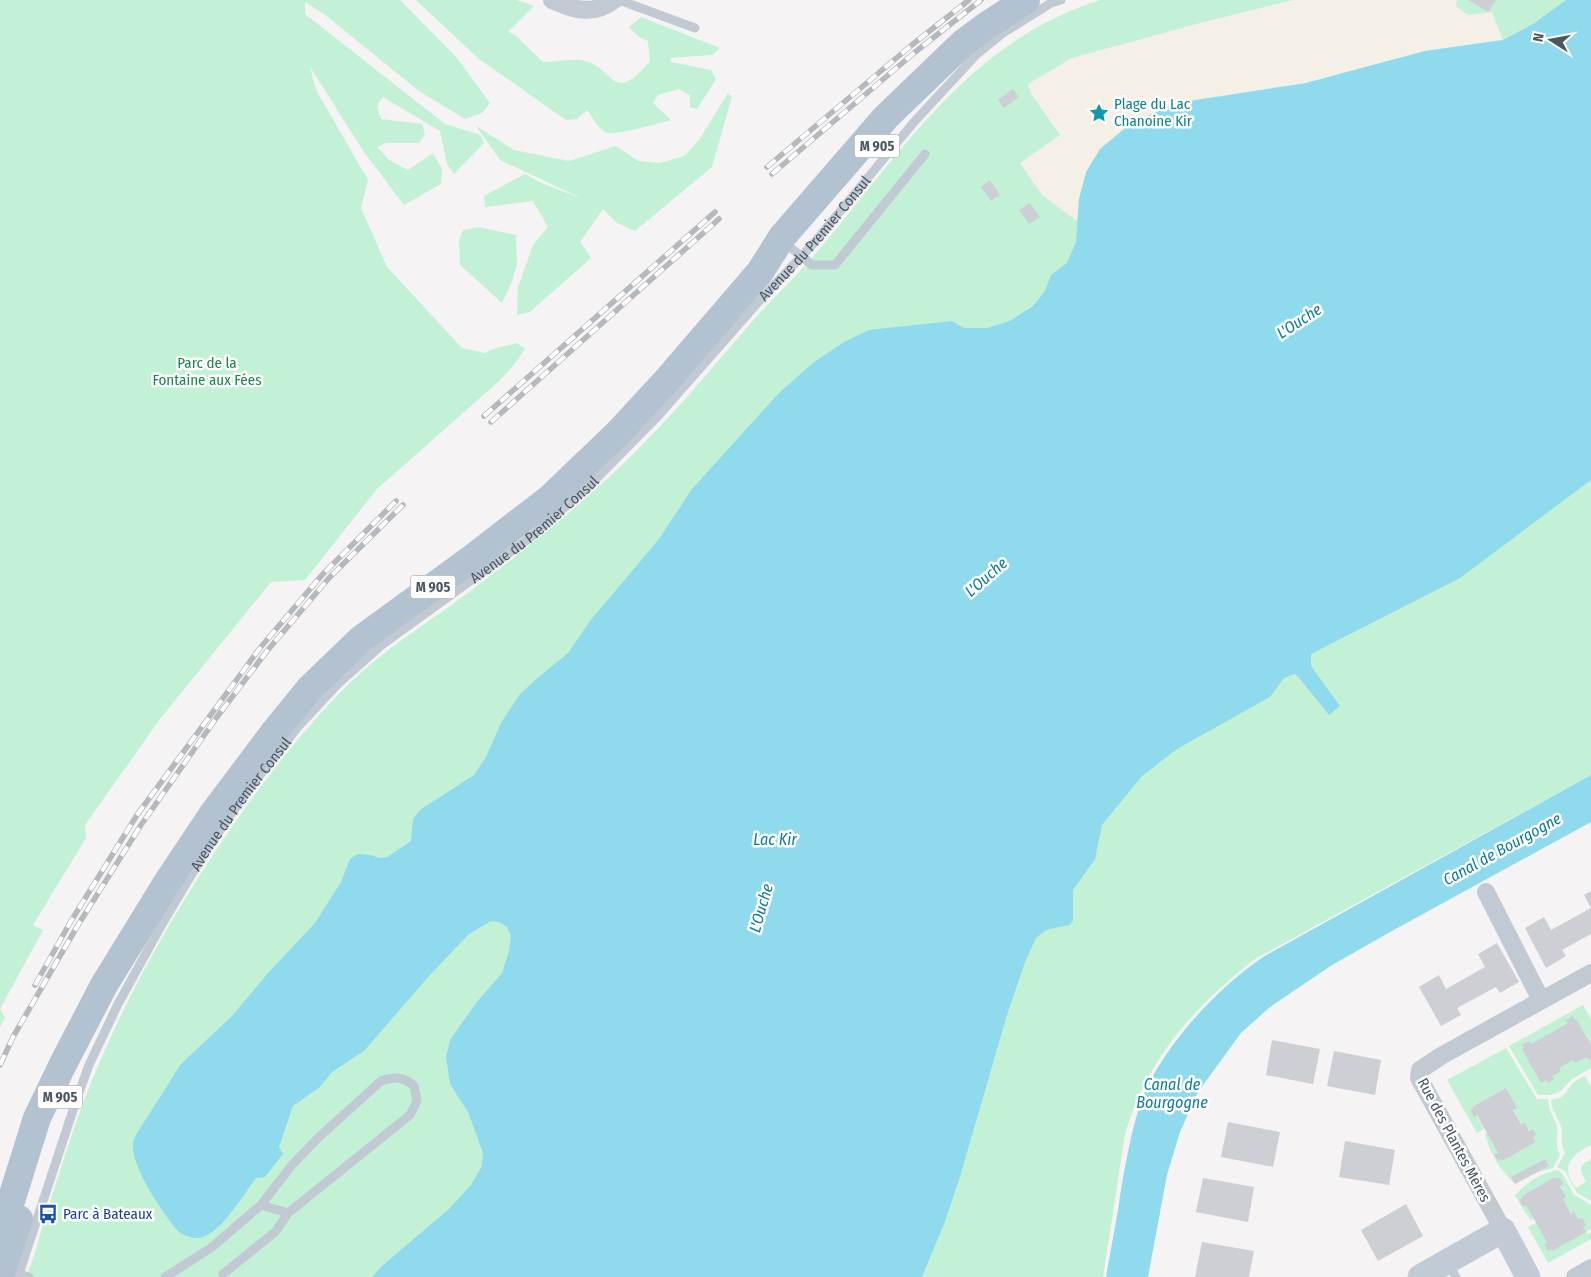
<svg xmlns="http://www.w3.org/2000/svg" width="1591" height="1277" font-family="'Fira Sans Condensed',sans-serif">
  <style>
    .green { fill: #c3f1d5 }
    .sand { fill: #f5f0e5 }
    .water { fill: #90daee }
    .building { fill: #cdcfd5 }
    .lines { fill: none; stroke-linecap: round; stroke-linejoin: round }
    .lane { stroke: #c1cad2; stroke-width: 9 }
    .street { stroke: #c1cad2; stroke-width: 18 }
    .secondary { stroke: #c1cbd6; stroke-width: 25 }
    .primary { stroke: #b3c2d1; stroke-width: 28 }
    .rail-casing { stroke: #b5b8bd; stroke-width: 5.5 }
    .rail { stroke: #fff; stroke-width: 4; stroke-dasharray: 11; stroke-linecap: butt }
    .labels { text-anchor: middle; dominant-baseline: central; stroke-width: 5; stroke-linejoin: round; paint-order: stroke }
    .shield { fill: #fff; stroke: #808990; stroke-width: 1 }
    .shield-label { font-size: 14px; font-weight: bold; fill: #4a5661 }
    .culture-label { font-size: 15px; fill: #0d838f; stroke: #fff; text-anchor: start }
    .street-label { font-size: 15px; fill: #4a5661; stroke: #fff }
    .park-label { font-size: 15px; fill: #17864f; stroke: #fff }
    .transit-label { font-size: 15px; fill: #164399; stroke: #fff; text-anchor: start }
    .water-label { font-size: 16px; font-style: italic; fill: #0c7c9b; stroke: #fff }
  </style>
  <rect width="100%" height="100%" fill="#f5f3f3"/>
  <g class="green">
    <polygon points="0,0 400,0 457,58 490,103 482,113 465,119 419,91 324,14 305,2 305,14 445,124 481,135 484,143 454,174 447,164 440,131 383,97 377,106 381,119 422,124 425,134 419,143 386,143 377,147 389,160 408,170 433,153 442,169 441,184 404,205 364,152 310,67 316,90 368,180 361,208 387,267 462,348 485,353 493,349 517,343 525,349 513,366 498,382 377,489 305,580 271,582 160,719 85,825 86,838 33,925 43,930 0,1009 5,1018 0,1027"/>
    <path d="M416 0H517L534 6 508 32 515 35 543 62C553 62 572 59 581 60 616 66 610 108 650 61L648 41 639 37 629 27 641 17 720 48 712 55 670 58 671 62 711 70 716 79 697 109 690 107V95L679 89 658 95 653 103 671 120C661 123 617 135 608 133 599 131 593 117 587 110L577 119 566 120 479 59Z"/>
    <path d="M1100 0H1591V775L1255 959C1194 1007 1148 1057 1125 1134L1103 1277H26C35 1256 40 1234 47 1212 58 1176 69 1141 82 1106 114 1020 162 932 213 855 255 792 308 720 364 670 394 643 429 622 461 598 527 549 586 502 644 443 684 403 720 358 758 315 771 300 786 287 799 272 811 259 822 246 833 233 911 138 977 39 1100 0Z"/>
    <polygon points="728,93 732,97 712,167 635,231 617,223 603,209 580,242 591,258 530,312 517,315 518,287 533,245 548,227 533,201 485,207 484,196 525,174 539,182 583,199 500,160 476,126 514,150 569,161 616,146 638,161 660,163 684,156 699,140"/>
    <polygon points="478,227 516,235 517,264 511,284 502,303 460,265 459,241 463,230"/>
    <polygon points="1583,1005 1591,1019 1591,1068 1572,1079 1561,1091 1551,1095 1538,1095 1509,1046"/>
    <path d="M1506 1048 1537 1099H1548C1548 1112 1554 1115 1557 1127 1559 1138 1554 1143 1560 1155L1553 1168 1538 1172 1548 1166 1545 1159 1512 1177 1515 1184C1500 1169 1491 1156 1485 1134L1487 1133 1502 1161 1536 1142 1529 1129 1525 1131 1510 1103 1513 1101 1506 1088 1472 1107 1484 1129 1477 1133 1447 1080Z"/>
    <path d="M1585 1076 1591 1087V1145C1570 1156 1560 1166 1576 1188L1586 1182C1580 1169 1577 1167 1591 1159V1201L1577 1193 1565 1171 1557 1167 1565 1153C1559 1141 1564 1136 1561 1126 1558 1117 1551 1110 1551 1100L1562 1097 1574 1082Z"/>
    <path d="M1557 1170 1562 1173 1574 1195 1591 1205V1229L1586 1232 1587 1234 1591 1232V1239L1548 1263 1528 1227 1536 1223 1575 1220 1559 1193 1563 1190 1555 1177 1522 1196 1534 1218 1531 1220 1526 1214 1515 1195C1530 1181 1537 1175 1557 1170Z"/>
  </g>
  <polygon class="sand" points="1293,0 1457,0 1456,6 1468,15 1492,12 1503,40 1425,51 1306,83 1079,199 1077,221 1042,195 1020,163 1060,135 1031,94 1028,84 1072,58 1204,22"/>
  <g class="water">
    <path d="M1566 0H1591V480L1460 578 1311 654V666L1340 706 1329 715 1300 679 1295 674 1284 678 1270 697 1177 749 1142 776 1102 825 1095 859 1073 890V921L1069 925 1046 930 1036 938 1025 962 1007 1015 959 1180 944 1224 922 1277H372L383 1265 449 1209 471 1185 482 1166 483 1153 468 1112 450 1084 446 1057 450 1040 476 1003 502 973 509 951 511 936 507 927 499 922 491 921 469 934 428 977 365 1050 331 1073 320 1087 293 1106 279 1147 283 1154 265 1177 256 1178C244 1194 222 1231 203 1237 195 1240 184 1236 178 1231 164 1216 130 1164 133 1144 133 1140 136 1136 137 1133L181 1064 232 1016 268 973 315 923 341 882 350 859 358 854 370 855 380 858 387 857 411 841 413 819 420 810 474 775 486 757 501 723 520 694 540 676 568 653 590 621 659 539 692 489 779 393 814 362 844 342 869 330 952 321 964 328H987L1010 321 1033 306 1045 291 1051 275 1067 263 1076 242 1079 199 1086 172 1100 149 1131 123 1176 103 1306 83 1425 51 1503 40 1533 24Z"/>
    <path d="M1591 775V822L1392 931 1332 965 1270 1007 1241 1033 1198 1092 1180 1132 1167 1175 1148 1277H1106C1111 1248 1117 1219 1121 1190 1126 1161 1131 1133 1140 1105 1159 1050 1216 989 1263 957Z"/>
  </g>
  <g class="building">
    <polygon points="1468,0 1496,0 1488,12"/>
    <polygon points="1013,89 1019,97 1004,108 998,100"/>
    <polygon points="990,180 1000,195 991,201 981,187"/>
    <polygon points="1030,203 1040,217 1029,224 1019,210"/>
    <polygon points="1591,891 1591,934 1562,950 1566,956 1546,968 1525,928 1544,917 1551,930 1591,908 1584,895"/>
    <polygon points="1497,943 1519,982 1500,993 1496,987 1457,1008 1461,1015 1441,1026 1419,987 1439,975 1446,989 1485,967 1478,954"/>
    <polygon points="1573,1016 1574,1020 1576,1019 1591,1045 1591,1059 1588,1060 1587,1057 1575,1063 1573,1060 1559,1068 1561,1071 1552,1076 1554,1079 1548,1083 1546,1080 1541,1083 1522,1049 1524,1048 1522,1045 1529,1041 1531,1044 1537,1041 1568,1023 1566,1020"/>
    <polygon points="1272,1040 1320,1049 1313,1084 1266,1075"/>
    <polygon points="1334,1051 1381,1060 1375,1095 1327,1086"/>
    <polygon points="1506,1088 1517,1108 1513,1110 1521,1124 1525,1123 1529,1131 1533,1129 1536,1135 1533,1137 1536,1142 1502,1161 1501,1159 1498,1161 1494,1154 1498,1153 1494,1146 1477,1115 1474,1117 1470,1110 1473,1109 1472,1107"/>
    <polygon points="1228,1122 1280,1132 1273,1167 1221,1157"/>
    <polygon points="1345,1141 1395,1150 1389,1185 1339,1177"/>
    <polygon points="1545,1159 1549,1166 1515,1184 1511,1177"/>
    <polygon points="1555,1177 1556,1179 1559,1177 1563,1184 1560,1186 1566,1197 1563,1199 1571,1214 1574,1212 1579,1220 1582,1218 1586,1225 1583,1227 1586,1232 1552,1251 1551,1249 1548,1251 1544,1244 1547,1242 1543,1235 1526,1205 1523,1207 1519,1200 1522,1198 1522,1196"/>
    <polygon points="1203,1178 1254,1187 1248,1222 1196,1212"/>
    <polygon points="1406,1204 1423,1236 1378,1261 1361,1230"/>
    <polygon points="1202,1242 1254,1251 1249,1277 1195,1277"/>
  </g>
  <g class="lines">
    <g class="lane">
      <polyline points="619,0 695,28"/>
      <polyline points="791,248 812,265 835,265 925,154"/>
      <polyline points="1447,1262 1456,1277"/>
      <polyline points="13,1272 29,1277"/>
      <path d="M223 1274 275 1232 288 1213 410 1115 417 1101 414 1086C405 1077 393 1076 381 1081L319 1137 292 1165 261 1205"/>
      <path id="s1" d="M18 1277 76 1101 89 1065 118 1004 161 926 205 852 246 793 297 728 338 684 383 644 531 537 589 486 658 416 761 299 813 244 914 122 977 54 1003 33 1051 3 1061 0"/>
      <polyline points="165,1277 211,1248 261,1205 288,1213"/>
    </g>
    <g class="street">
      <path d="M552 0C574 10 593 16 614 0"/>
      <polyline points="1486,892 1541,1000"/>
      <polyline points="1503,1230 1419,1078 1420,1070 1441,1056 1591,973"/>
      <polyline points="1575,1277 1591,1268"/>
    </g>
    <polyline class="secondary" points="1420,1277 1503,1230 1528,1277"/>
    <g class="primary">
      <polyline points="0,1236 37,1118 63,1064 104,985 168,881 212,815 275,731 310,688 361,639 471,559 549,499 619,432 668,379 760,272 782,237 886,117 963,43 986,26 1026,0"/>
      <polyline points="0,1276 19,1219"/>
    </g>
    <defs>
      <g id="rail">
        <polyline points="767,167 913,44 969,0"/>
        <polyline points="772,174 914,53 981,0"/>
        <polyline points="484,416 715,212"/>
        <polyline points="491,422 719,219"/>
        <polyline points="35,985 71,921 137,815 260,648 322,575 396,501"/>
        <polyline points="0,1065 13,1037 78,925 141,825 217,717 267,651 329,578 403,505"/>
      </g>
    </defs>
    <use href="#rail" class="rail-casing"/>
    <use href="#rail" class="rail"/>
  </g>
  <defs>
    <symbol id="sight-bare" viewBox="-9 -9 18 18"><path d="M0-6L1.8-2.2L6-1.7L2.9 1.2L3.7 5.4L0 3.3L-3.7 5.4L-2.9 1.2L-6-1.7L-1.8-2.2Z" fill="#0f9aa8" stroke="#fff" stroke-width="2.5" paint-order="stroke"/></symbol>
    <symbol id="bus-bare" viewBox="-9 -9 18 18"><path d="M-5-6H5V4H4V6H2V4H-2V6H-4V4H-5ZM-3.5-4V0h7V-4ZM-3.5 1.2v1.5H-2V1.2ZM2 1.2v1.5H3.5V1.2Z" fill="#1a4fb4" stroke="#fff" stroke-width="2.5" paint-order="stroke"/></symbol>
  </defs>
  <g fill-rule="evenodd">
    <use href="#sight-bare" x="1085" y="99" width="28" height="28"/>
    <use href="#bus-bare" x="34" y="1200" width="28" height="28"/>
  </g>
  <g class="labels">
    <g class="shield">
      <rect x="854.5" y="134.5" width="45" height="23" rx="4"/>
      <rect x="410.5" y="575.5" width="45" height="23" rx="4"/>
      <rect x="37.5" y="1085.5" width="45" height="23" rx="4"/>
    </g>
    <g class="shield-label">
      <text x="877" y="146">M 905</text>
      <text x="433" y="587">M 905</text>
      <text x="60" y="1097">M 905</text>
    </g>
    <g class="culture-label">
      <text x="1114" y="104">Plage du Lac<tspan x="1114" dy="17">Chanoine Kir</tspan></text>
    </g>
    <g class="street-label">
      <text stroke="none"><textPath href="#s1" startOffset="1336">Avenue du Premier Consul</textPath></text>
      <text stroke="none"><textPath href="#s1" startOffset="931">Avenue du Premier Consul</textPath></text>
      <text stroke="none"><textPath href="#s1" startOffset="526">Avenue du Premier Consul</textPath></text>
      <text transform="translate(1454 1140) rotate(62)">Rue des Plantes Mères</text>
    </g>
    <g class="park-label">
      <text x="207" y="363">Parc de la<tspan x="207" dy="17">Fontaine aux Fées</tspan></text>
    </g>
    <g class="transit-label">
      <text x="63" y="1214">Parc à Bateaux</text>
    </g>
    <g class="water-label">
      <text transform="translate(1299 321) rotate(-33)">L'Ouche</text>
      <text transform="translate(986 577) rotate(-41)">L'Ouche</text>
      <text x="775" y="839">Lac Kir</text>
      <text transform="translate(1502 849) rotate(-29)">Canal de Bourgogne</text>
      <text transform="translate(761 908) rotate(-74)">L'Ouche</text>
      <text x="1172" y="1084">Canal de<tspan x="1172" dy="18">Bourgogne</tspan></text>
    </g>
  </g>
  <g transform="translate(1551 40) rotate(281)" stroke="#ffffff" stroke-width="4" paint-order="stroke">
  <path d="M0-4L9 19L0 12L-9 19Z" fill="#4a5661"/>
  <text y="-8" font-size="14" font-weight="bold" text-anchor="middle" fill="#4a5661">N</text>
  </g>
</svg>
